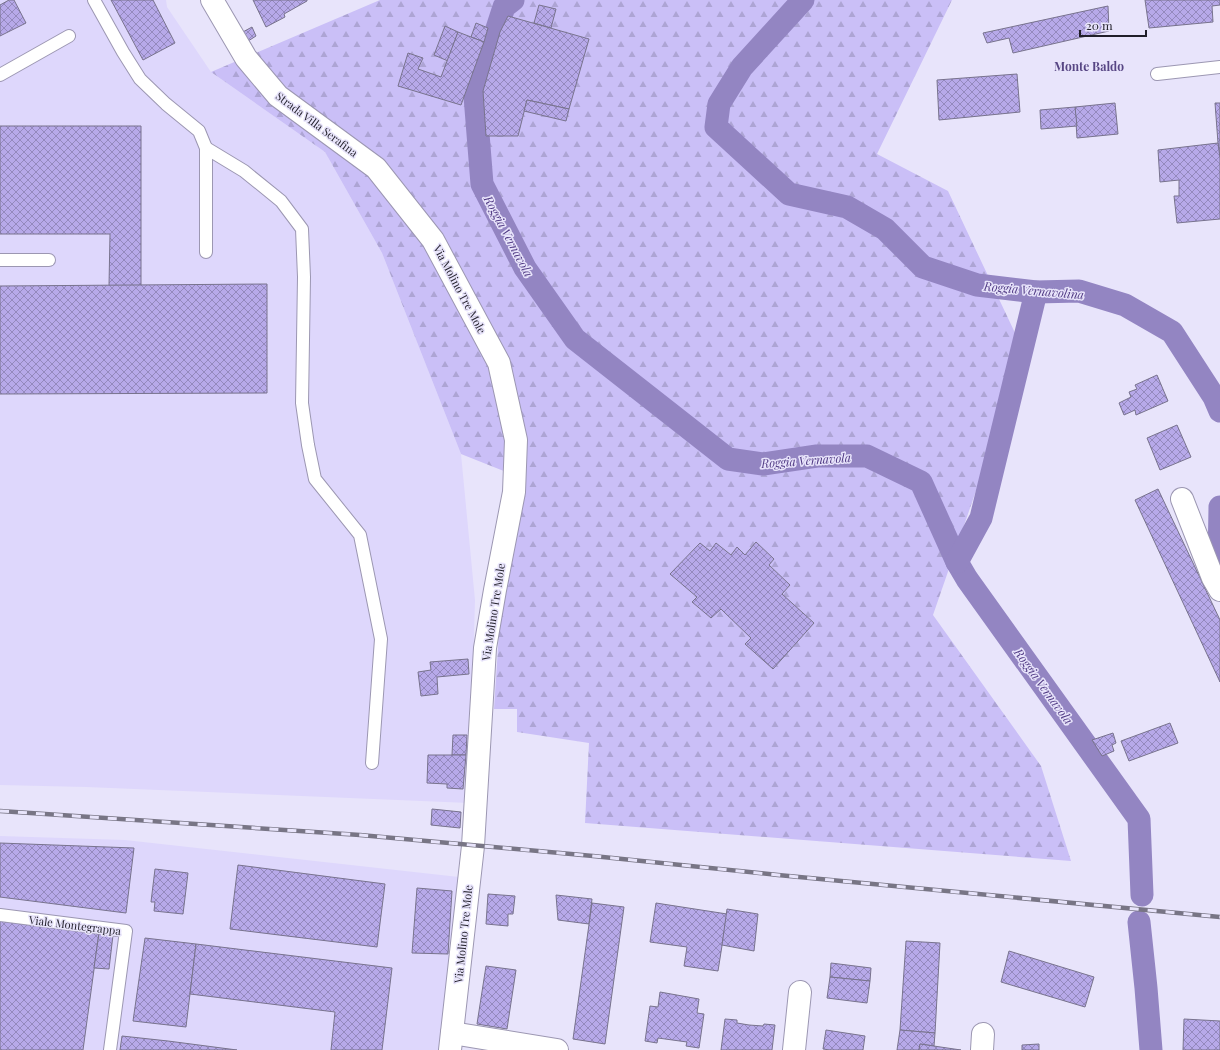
<svg xmlns="http://www.w3.org/2000/svg" width="1220" height="1050" font-family="'Playfair Display',serif">
  <style>
    .built { fill: #ded7fc }
    .forest { fill: url(#forest-firs) }
    .lines { fill: none; stroke-linecap: round; stroke-linejoin: round }
    .canal { stroke: #9385c2; stroke-width: 23 }
    .building { fill: url(#building-cross-hatch); stroke: #78738d }
    .service-casing { stroke: #9c97b2; stroke-width: 14 }
    .minor-casing { stroke: #9c97b2; stroke-width: 24 }
    .service { stroke: #fff; stroke-width: 12 }
    .minor { stroke: #fff; stroke-width: 22 }
    .rail-casing { stroke: #787585; stroke-width: 4.5 }
    .rail { stroke: #e8e4fb; stroke-width: 3; stroke-dasharray: 9; stroke-linecap: butt }
    .labels { text-anchor: middle; dominant-baseline: central; stroke-width: 3; stroke-linejoin: round; paint-order: stroke }
    .street-label { font-size: 11px; fill: #201e29; stroke: #e8e4fb }
    .neighbourhood-label { font-size: 12px; font-weight: bold; fill: #574684; stroke: #e8e4fb }
    .water-label { font-size: 12px; font-style: italic; fill: #503a84; stroke: #e8e4fb }
  </style>
  <defs>
    <pattern id="forest-firs" width="22" height="20" patternUnits="userSpaceOnUse"><rect width="22" height="20" fill="#cabff7"/><path d="M5 1l3.5 6h-7zM16 11l3.5 6h-7z" fill="#ada4d4"/></pattern>
    <pattern id="building-cross-hatch" width="8" height="8" patternUnits="userSpaceOnUse"><rect width="8" height="8" fill="#b7a9e9"/><path d="M0 0l8 8M0 8l8-8" fill="none" stroke="#9489bd"/></pattern>
  </defs>
  <rect width="100%" height="100%" fill="#e8e4fb"/>
  <g class="built">
    <polygon points="0,0 166,0 167,7 211,72 325,152 382,253 461,454 475,600 469,803 86,787 0,785"/>
    <polygon points="0,836 125,840 459,877 446,1050 0,1050"/>
  </g>
  <polygon class="forest" points="380,0 952,0 877,154 948,191 1024,352 933,615 1041,766 1071,861 585,823 589,743 517,732 517,709 494,709 501,602 524,479 461,454 382,253 325,152 211,72"/>
  <g class="lines">
    <g class="canal">
      <polyline points="513,0 504,7 475,96 482,184 525,268 575,339 728,459 763,464 817,456 867,456 921,482 957,562 967,579 1139,819 1142,895"/>
      <polyline points="803,0 742,67 719,104 716,127 789,194 847,207 885,229 923,267 977,285 1036,292 1079,291 1125,305 1172,332 1214,397 1220,411"/>
      <polyline points="1220,507 1219,564 1220,566"/>
      <polyline points="957,562 981,518 1036,292"/>
      <polyline points="1139,922 1146,988 1151,1050"/>
    </g>
  </g>
  <g class="building">
    <polygon points="9,0 14,0 26,23 0,36 0,5"/>
    <polygon points="111,0 153,0 175,43 143,60"/>
    <polygon points="253,0 307,0 307,1 284,14 285,17 266,27"/>
    <polygon points="1145,0 1220,0 1220,5 1212,6 1213,22 1149,28"/>
    <polygon points="539,5 556,9 551,28 534,23"/>
    <polygon points="1108,6 1109,31 1013,53 1009,38 987,43 983,33"/>
    <polygon points="508,16 589,39 569,109 527,100 518,136 486,136 483,91 500,32"/>
    <polygon points="476,23 488,28 484,42 471,37"/>
    <polygon points="445,26 458,32 448,61 434,55"/>
    <polygon points="252,27 256,36 245,43 241,33"/>
    <polygon points="458,32 484,42 461,105 398,86 408,53 423,58 418,69 441,77"/>
    <polygon points="1017,74 1020,112 939,120 937,80"/>
    <polygon points="527,100 569,109 566,121 524,111"/>
    <polygon points="1115,103 1118,134 1077,138 1075,107"/>
    <polygon points="1215,103 1220,103 1220,158 1218,143"/>
    <polygon points="1075,107 1077,126 1041,129 1040,110"/>
    <polygon points="0,126 141,126 141,286 109,286 110,234 0,234"/>
    <polygon points="1218,143 1220,158 1220,219 1177,223 1174,196 1179,196 1179,180 1160,182 1158,150"/>
    <polygon points="267,284 267,393 0,394 0,286"/>
    <polygon points="1157,375 1168,401 1136,415 1135,410 1124,415 1119,403 1131,397 1129,392 1137,389 1135,385"/>
    <polygon points="1177,425 1191,457 1160,470 1147,438"/>
    <polygon points="1158,489 1220,620 1220,682 1135,500"/>
    <polygon points="756,542 774,559 769,565 790,585 782,594 814,623 773,669 745,644 751,638 723,611 721,609 711,618 692,602 697,597 670,574 700,543 710,551 716,543 731,555 737,547 745,555"/>
    <polygon points="468,659 469,674 437,677 438,694 421,696 418,672 431,670 430,662"/>
    <polygon points="1170,723 1178,743 1129,761 1121,741"/>
    <polygon points="1113,733 1116,743 1112,745 1114,751 1102,756 1092,740"/>
    <polygon points="453,735 467,735 466,755 452,755"/>
    <polygon points="428,755 466,755 463,789 447,788 447,784 427,783"/>
    <polygon points="432,809 461,812 460,828 431,825"/>
    <polygon points="0,843 134,848 126,913 0,897"/>
    <polygon points="238,865 385,884 377,947 230,929"/>
    <polygon points="155,869 188,873 183,914 154,911 155,902 151,902"/>
    <polygon points="417,888 452,891 448,954 412,953"/>
    <polygon points="488,894 515,896 513,914 508,914 508,926 486,924"/>
    <polygon points="556,895 592,899 589,924 558,920"/>
    <polygon points="592,903 624,907 605,1044 573,1039"/>
    <polygon points="656,903 727,914 718,971 684,966 687,947 650,942"/>
    <polygon points="727,909 758,914 754,951 722,945"/>
    <polygon points="0,921 99,933 83,1050 0,1050"/>
    <polygon points="99,933 113,935 109,969 94,968"/>
    <polygon points="145,938 196,944 186,1027 133,1021"/>
    <polygon points="906,941 940,943 935,1033 900,1030"/>
    <polygon points="196,944 392,968 382,1050 331,1050 335,1012 190,994"/>
    <polygon points="1009,951 1094,977 1085,1007 1001,982"/>
    <polygon points="831,963 871,968 870,981 830,977"/>
    <polygon points="486,966 516,970 507,1029 477,1024"/>
    <polygon points="830,977 870,981 867,1003 827,998"/>
    <polygon points="660,992 699,999 697,1013 704,1014 699,1048 686,1046 687,1042 658,1038 657,1043 645,1041 650,1006 658,1007"/>
    <polygon points="725,1019 737,1020 737,1023 749,1025 763,1026 764,1024 775,1025 772,1050 721,1050"/>
    <polygon points="1184,1019 1220,1021 1220,1050 1183,1050"/>
    <polygon points="826,1030 865,1036 863,1050 830,1050 823,1049"/>
    <polygon points="900,1030 935,1033 934,1046 920,1044 919,1050 897,1050"/>
    <polygon points="122,1036 168,1041 237,1050 120,1050"/>
    <polygon points="920,1044 961,1050 919,1050"/>
    <polygon points="1039,1044 1039,1050 1022,1050 1022,1045"/>
  </g>
  <g class="lines">
    <defs>
      <g id="service">
        <polyline points="94,0 123,52 140,79 166,104 199,131 206,148 206,252"/>
        <polyline points="1157,74 1220,67"/>
        <polyline points="0,75 69,36"/>
        <polyline points="206,148 244,171 281,201 302,229 304,277 302,403 308,445 315,479 360,535 381,639 372,763"/>
        <polyline points="0,260 49,260"/>
        <polyline points="0,915 126,931 110,1050"/>
      </g>
      <g id="minor">
        <polyline points="212,0 246,58 278,96 376,168 433,240 499,363 516,440 514,492 495,590 485,648 473,846 450,1050"/>
        <polyline points="1182,499 1213,578 1220,590"/>
        <polyline points="452,1033 557,1050"/>
        <polyline points="794,1050 800,992"/>
        <polyline points="982,1050 983,1034"/>
      </g>
    </defs>
    <use href="#service" class="service-casing"/>
    <use href="#minor" class="minor-casing"/>
    <use href="#service" class="service"/>
    <use href="#minor" class="minor"/>
    <defs>
      <polyline id="rail" points="0,811 360,835 593,856 778,875 1220,917"/>
    </defs>
    <use href="#rail" class="rail-casing"/>
    <use href="#rail" class="rail"/>
  </g>
  <g class="labels">
    <g class="street-label">
      <text transform="translate(317 124) rotate(37)">Strada Villa Serafina</text>
      <text transform="translate(460 289) rotate(62)">Via Molino Tre Mole</text>
      <text transform="translate(493 612) rotate(-81)">Via Molino Tre Mole</text>
      <text transform="translate(75 925) rotate(7)">Viale Montegrappa</text>
      <text transform="translate(463 934) rotate(-84)">Via Molino Tre Mole</text>
    </g>
    <g class="neighbourhood-label">
      <text x="1089" y="66">Monte Baldo</text>
    </g>
    <g class="water-label">
      <text transform="translate(509 236) rotate(62)">Roggia Vernavola</text>
      <text transform="translate(1034 290) rotate(5)">Roggia Vernavolina</text>
      <text transform="translate(806 460) rotate(-4)">Roggia Vernavola</text>
      <text transform="translate(1044 686) rotate(54)">Roggia Vernavola</text>
    </g>
  </g>
  <path d="M1080 30v6h66v-6" fill="none" stroke="#201e29" stroke-width="2"/>
  <text x="1086" y="30" font-size="12" fill="#201e29" stroke="#e8e4fb" stroke-width="3" paint-order="stroke">20 m</text>
</svg>
